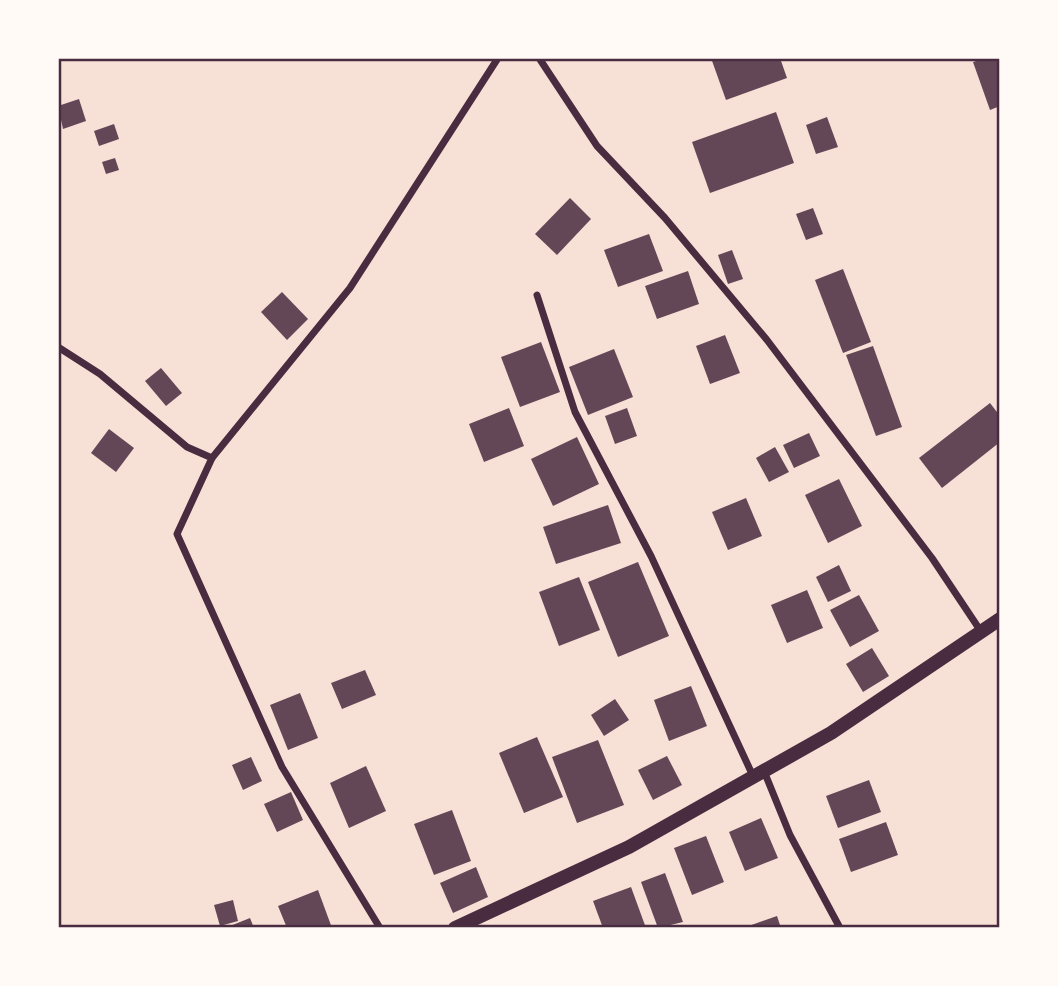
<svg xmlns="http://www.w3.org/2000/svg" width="1058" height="986" font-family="'Source Sans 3',sans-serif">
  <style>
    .building { fill: #644757 }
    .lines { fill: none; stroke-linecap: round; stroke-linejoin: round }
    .minor { stroke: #4a2c40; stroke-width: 7 }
    .secondary { stroke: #4a2c40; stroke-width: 14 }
    .neatline { fill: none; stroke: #4a2c40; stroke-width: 2.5 }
  </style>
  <rect width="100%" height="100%" fill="#f7e1d7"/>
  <g class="building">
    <polygon points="711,58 780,58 787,78 726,100"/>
    <polygon points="986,58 1000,58 1000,106 990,110 973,62"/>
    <polygon points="79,99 86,121 63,129 58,106"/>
    <polygon points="776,112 794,163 710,193 692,142"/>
    <polygon points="827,117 838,147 816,154 806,125"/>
    <polygon points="114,124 119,139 99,146 94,131"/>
    <polygon points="115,158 119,170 106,174 102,162"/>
    <polygon points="570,198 591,219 557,255 535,234"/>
    <polygon points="813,208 823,234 806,240 796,214"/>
    <polygon points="649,234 663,271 618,287 604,250"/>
    <polygon points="732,250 743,279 728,284 718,255"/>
    <polygon points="843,269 871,342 843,353 815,280"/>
    <polygon points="688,271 699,304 657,319 645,286"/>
    <polygon points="282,292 308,319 287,340 261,312"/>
    <polygon points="725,335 740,373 710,384 696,346"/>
    <polygon points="541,342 560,392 520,407 501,357"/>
    <polygon points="873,346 902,427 876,436 846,355"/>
    <polygon points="614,349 633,397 588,415 569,367"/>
    <polygon points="161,368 182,393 166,406 145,381"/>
    <polygon points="990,403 1000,416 1000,442 942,488 919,458"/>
    <polygon points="509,408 524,446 484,462 469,424"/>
    <polygon points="627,408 637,436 615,444 605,416"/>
    <polygon points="109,429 134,448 116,472 91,453"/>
    <polygon points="809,433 820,456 794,468 783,445"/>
    <polygon points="577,437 599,484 553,506 531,459"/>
    <polygon points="775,447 789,472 769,482 756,458"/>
    <polygon points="839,479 862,526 828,543 805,495"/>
    <polygon points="746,498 762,536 728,550 712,512"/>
    <polygon points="608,505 621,543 556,564 543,527"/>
    <polygon points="638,562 669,636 618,657 588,582"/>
    <polygon points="839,565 851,591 828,602 816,577"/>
    <polygon points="579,577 600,630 559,646 539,592"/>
    <polygon points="807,590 823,628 787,643 771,605"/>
    <polygon points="859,595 879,631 850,647 830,610"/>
    <polygon points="872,648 889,676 863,692 846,664"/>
    <polygon points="365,670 376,695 342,709 331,683"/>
    <polygon points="691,686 707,726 669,741 654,700"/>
    <polygon points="300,693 318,738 288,750 270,705"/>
    <polygon points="615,699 629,720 604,736 591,715"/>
    <polygon points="537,737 563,797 524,813 499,753"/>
    <polygon points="598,740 624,805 577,823 552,757"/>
    <polygon points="667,756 682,785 653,800 638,770"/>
    <polygon points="251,757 262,781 243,790 232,765"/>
    <polygon points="366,766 386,811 349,828 330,783"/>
    <polygon points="869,780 881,812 838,828 826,796"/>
    <polygon points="291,792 303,820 277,832 264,804"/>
    <polygon points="452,810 471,861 434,875 414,824"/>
    <polygon points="761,818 778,858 745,871 729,832"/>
    <polygon points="886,822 898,855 851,872 839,839"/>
    <polygon points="706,836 724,882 692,895 674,848"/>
    <polygon points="476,867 488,897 453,913 440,883"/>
    <polygon points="665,873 683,922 658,928 641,882"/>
    <polygon points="631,887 646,928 603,928 593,901"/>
    <polygon points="318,890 332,928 287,928 278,906"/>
    <polygon points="233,900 238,921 220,926 214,905"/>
    <polygon points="777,916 781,928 743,928"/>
    <polygon points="250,918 254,928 225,928"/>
  </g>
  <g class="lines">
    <g class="minor">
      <polyline points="539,58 597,146 665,218 767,340 932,558 982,633"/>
      <polyline points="537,295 575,412 651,556 753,776"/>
      <polyline points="58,347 100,374 187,447 212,458 177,534 282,767 380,928"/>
      <polyline points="212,458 350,288 498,58"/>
      <polyline points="764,771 790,835 840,928"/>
    </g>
    <polyline class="secondary" points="455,928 629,847 831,733 1000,619"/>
  </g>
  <rect width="1058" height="986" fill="none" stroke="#fffaf5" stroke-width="119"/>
  <rect x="60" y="60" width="938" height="866" class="neatline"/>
</svg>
